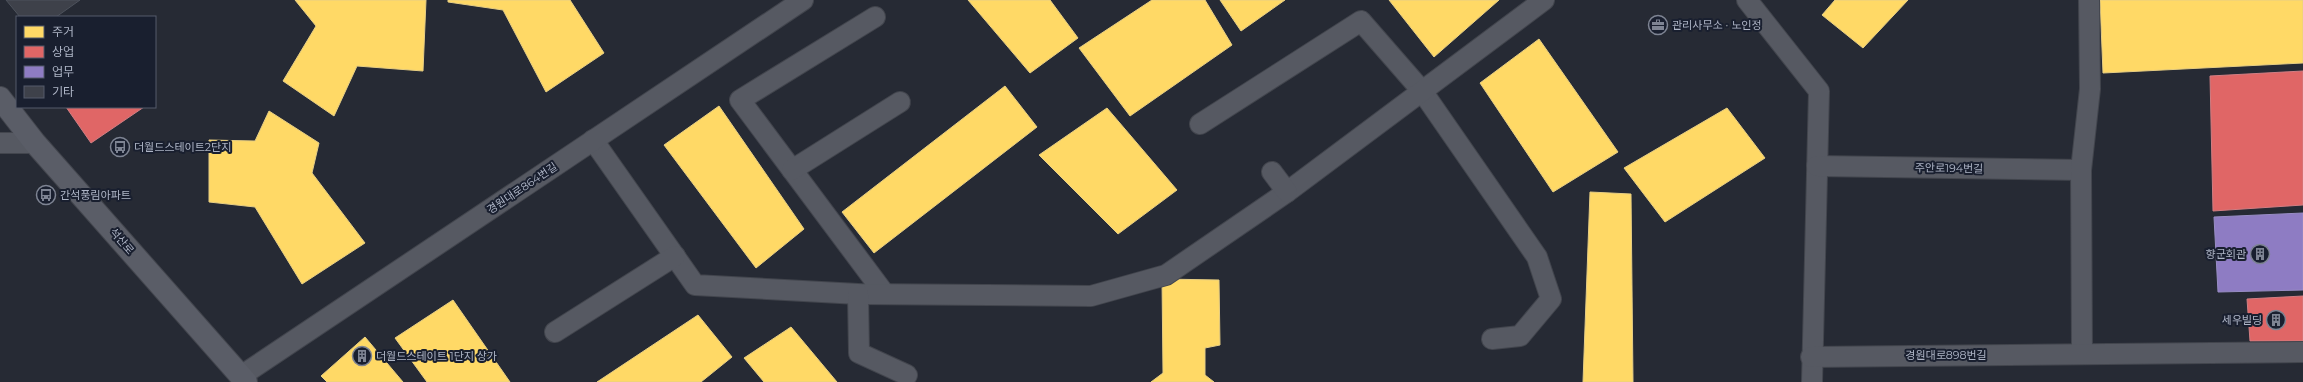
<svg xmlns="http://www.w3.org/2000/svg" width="2303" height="382" font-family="Montserrat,'Noto Sans KR',sans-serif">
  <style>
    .homes { fill: #ffd966; stroke: #e7ce83 }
    .shops { fill: #e06666; stroke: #d17e83 }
    .offices { fill: #8e7cc3; stroke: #988dc4 }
    .building { fill: #3e414a; stroke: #4d525c }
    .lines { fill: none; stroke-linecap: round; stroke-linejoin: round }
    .street-casing { stroke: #42454d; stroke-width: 22 }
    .secondary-casing { stroke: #42454d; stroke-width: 24 }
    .street { stroke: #565962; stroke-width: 20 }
    .secondary { stroke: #5a5d67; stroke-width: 22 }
    .labels { text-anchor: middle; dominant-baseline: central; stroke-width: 4; stroke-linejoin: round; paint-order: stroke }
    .poi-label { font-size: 11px; fill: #aeb5c6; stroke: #191f2f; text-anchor: start }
    .street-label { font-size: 11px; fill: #aeb5c6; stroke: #191f2f }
  </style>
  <rect width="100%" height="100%" fill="#262a34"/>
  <g class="homes">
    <polygon points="295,0 426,0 423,71 357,66 334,116 283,81 316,26"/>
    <polygon points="448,0 570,0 604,53 546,92 503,10 448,2"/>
    <polygon points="968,0 1050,0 1078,38 1030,73"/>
    <polygon points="1152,0 1205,0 1232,45 1130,116 1079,48"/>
    <polygon points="1220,0 1285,0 1241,31"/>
    <polygon points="1389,0 1499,0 1434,57"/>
    <polygon points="1835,0 1908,0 1863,48 1822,15"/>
    <polygon points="2100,0 2303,0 2303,63 2103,73"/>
    <polygon points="1539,39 1618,152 1553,192 1480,83"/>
    <polygon points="1005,86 1037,127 874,253 842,212"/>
    <polygon points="719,106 804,229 756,268 664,145"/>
    <polygon points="1107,108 1177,190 1118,234 1039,155"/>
    <polygon points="1727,108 1765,158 1665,222 1624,168"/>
    <polygon points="269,111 319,143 312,173 365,243 302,284 255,207 209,202 209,140 255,141"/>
    <polygon points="1590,192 1631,194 1633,382 1583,382"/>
    <polygon points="1162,279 1219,280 1220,345 1205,348 1205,375 1214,382 1151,382 1163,373"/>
    <polygon points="453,300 510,382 427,382 395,338"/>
    <polygon points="698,315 732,357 701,382 597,382"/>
    <polygon points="791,327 837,382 764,382 744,358"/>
    <polygon points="365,337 403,382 327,382 321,376"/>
  </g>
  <g class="shops">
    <polygon points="2303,71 2303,205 2213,211 2210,76"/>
    <polygon points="66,107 144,107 91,143"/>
    <polygon points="2303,296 2303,341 2250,341 2247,299"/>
  </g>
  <polygon class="offices" points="2303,213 2303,290 2218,292 2214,217"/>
  <polygon class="building" points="6,0 80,0 56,17 20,17"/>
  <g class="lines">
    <defs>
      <g id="street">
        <polyline points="1747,0 1819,91 1812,382"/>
        <polyline points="875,17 740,100 884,293"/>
        <polyline points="1200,124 1361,21 1422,91 1537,257 1551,299 1520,336 1492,339"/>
        <polyline points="593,140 695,285 858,294 1091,296 1166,275 1287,192 1544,0"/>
        <polyline points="0,143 35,143"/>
        <polyline points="1817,166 2081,170"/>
        <polyline points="792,170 900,102"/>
        <polyline points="1272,172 1287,192"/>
        <polyline points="858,294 859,353 907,375"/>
        <polyline points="555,332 675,256"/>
        <polyline points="2082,354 2081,170 2090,89 2089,0"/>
        <polyline points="1811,357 2303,352"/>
        <polyline points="241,376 803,0"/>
      </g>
      <polyline id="secondary" points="0,98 35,143 246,382"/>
    </defs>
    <use href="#street" class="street-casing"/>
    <use href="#secondary" class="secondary-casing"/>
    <use href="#street" class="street"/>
    <use href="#secondary" class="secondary"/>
  </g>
  <defs>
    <symbol id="office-ring" viewBox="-11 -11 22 22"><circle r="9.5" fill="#191f2f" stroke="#7e8493" stroke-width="1.5"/><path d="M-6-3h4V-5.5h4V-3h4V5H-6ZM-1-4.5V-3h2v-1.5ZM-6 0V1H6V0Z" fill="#7e8493"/></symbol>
    <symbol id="bus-ring" viewBox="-11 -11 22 22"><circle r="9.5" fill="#191f2f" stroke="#7e8493" stroke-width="1.5"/><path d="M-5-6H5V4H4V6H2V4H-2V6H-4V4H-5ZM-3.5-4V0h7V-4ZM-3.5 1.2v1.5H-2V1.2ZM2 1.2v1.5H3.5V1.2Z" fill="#7e8493"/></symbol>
    <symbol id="building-ring" viewBox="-11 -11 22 22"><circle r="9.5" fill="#191f2f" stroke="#7e8493" stroke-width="1.5"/><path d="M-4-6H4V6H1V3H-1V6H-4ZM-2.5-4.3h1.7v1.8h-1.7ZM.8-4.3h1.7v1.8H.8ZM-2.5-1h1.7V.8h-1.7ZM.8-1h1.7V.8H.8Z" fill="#7e8493"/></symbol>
  </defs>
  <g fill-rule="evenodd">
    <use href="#office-ring" x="1647" y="14" width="22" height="22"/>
    <use href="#bus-ring" x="109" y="136" width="22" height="22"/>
    <use href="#bus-ring" x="35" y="184" width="22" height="22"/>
    <use href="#building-ring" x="2249" y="243" width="22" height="22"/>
    <use href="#building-ring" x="2265" y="309" width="22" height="22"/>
    <use href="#building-ring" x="351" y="345" width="22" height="22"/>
  </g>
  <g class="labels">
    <g class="poi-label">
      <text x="1672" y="25">관리사무소 · 노인정</text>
      <text x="134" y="147">더월드스테이트2단지</text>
      <text x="60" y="195">간석풍림아파트</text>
      <text x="2246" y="254" text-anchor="end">향군회관</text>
      <text x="2262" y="320" text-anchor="end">세우빌딩</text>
      <text x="376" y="356">더월드스테이트 1단지 상가</text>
    </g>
    <g class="street-label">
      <text transform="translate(1949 168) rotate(1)">주안로194번길</text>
      <text transform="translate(522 188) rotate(-34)">경원대로864번길</text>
      <text transform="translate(122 241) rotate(49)">석산로</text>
      <text x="1946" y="355">경원대로898번길</text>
    </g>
  </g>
  <rect x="16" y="16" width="140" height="92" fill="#191f2f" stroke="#555b6b"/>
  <rect x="24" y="26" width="20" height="12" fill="#ffd966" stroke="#555b6b"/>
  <text x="52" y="36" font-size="12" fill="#aeb5c6">주거</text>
  <rect x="24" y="46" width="20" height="12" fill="#e06666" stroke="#555b6b"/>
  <text x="52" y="56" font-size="12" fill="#aeb5c6">상업</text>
  <rect x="24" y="66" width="20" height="12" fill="#8e7cc3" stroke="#555b6b"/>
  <text x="52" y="76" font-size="12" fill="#aeb5c6">업무</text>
  <rect x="24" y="86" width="20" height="12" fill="#3e414a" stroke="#555b6b"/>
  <text x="52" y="96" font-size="12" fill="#aeb5c6">기타</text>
</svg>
